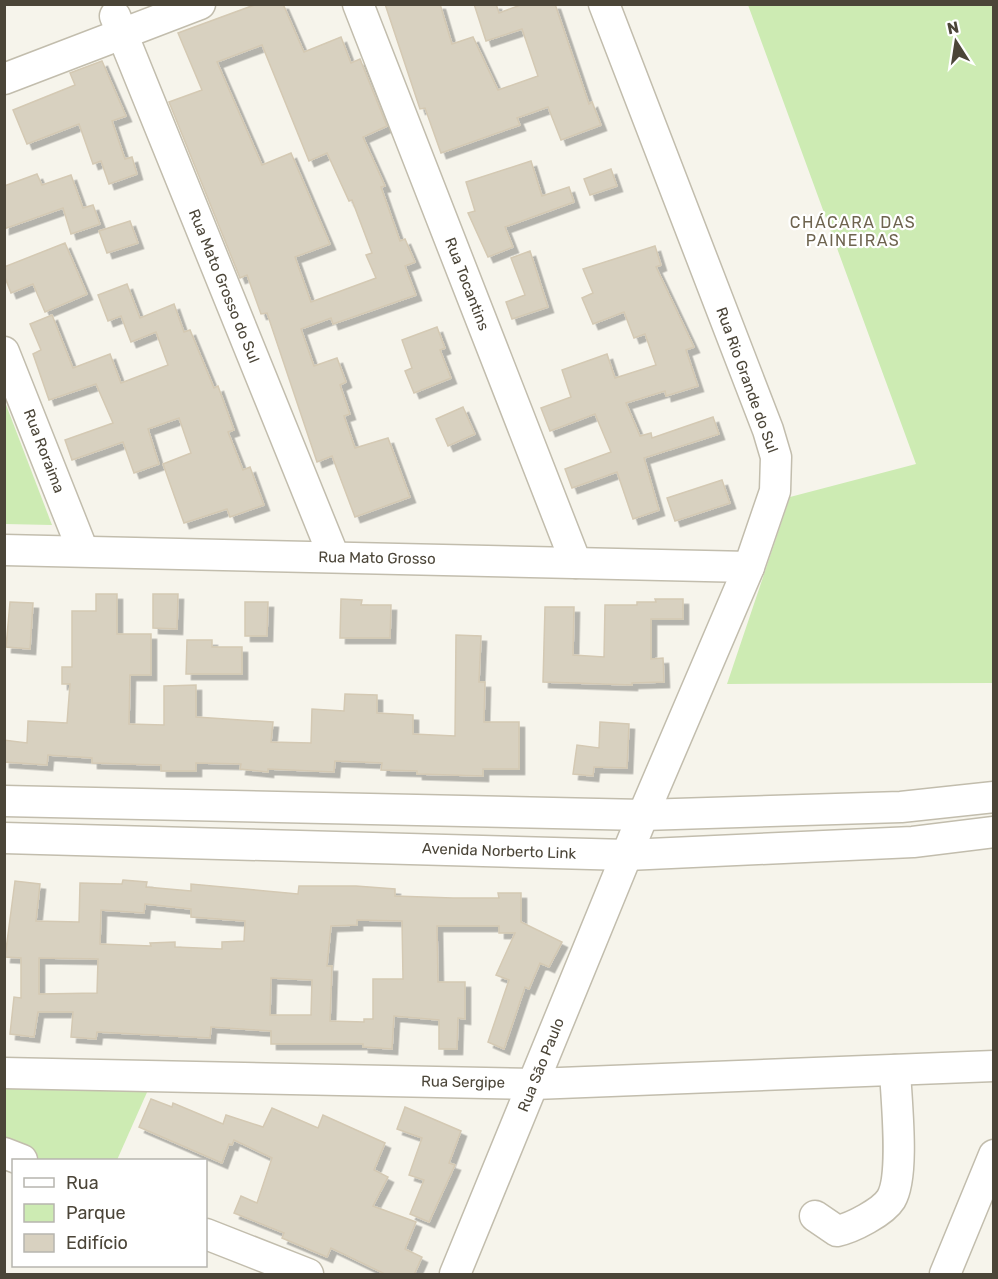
<svg xmlns="http://www.w3.org/2000/svg" width="998" height="1279" font-family="Rubik,sans-serif">
  <style>
    .green { fill: #cdebb3 }
    .building { fill: #d8d1c0; stroke: #d4c9b3; stroke-width: 1.5; fill-rule: evenodd; filter: url(#shadow) }
    .lines { fill: none; stroke-linecap: round; stroke-linejoin: round }
    .minor-casing { stroke: #c2bdad; stroke-width: 33 }
    .minor { stroke: #fff; stroke-width: 30 }
    .labels { text-anchor: middle; dominant-baseline: central; stroke-width: 4.5; stroke-linejoin: round; paint-order: stroke }
    .street-label { font-size: 15px; fill: #4b4538; stroke: #fff }
    .neighbourhood-label { font-size: 16px; letter-spacing: 1.5px; fill: #6e644f; stroke: #fff }
  </style>
  <defs>
    <filter id="shadow"><feDropShadow dx="5.5" dy="5.5" stdDeviation="0" flood-color="#0004"/></filter>
  </defs>
  <rect width="100%" height="100%" fill="#f6f4eb"/>
  <g class="green">
    <polygon points="748,5 993,5 993,683 727,684 790,497 916,464"/>
    <polygon points="5,402 52,525 5,524"/>
    <polygon points="4,1078 152,1081 117,1160 34,1160 5,1149"/>
  </g>
  <g class="building">
    <path d="M257 4H283L304 52 341 37 351 63 360 59 387 126 363 137 385 186 381 187 400 241 405 239 415 262 405 266 416 295 333 324 331 318 301 329 314 366 337 358 346 382 340 385 350 414 344 416 355 448 388 438 410 497 355 517 332 456 317 462 267 313 261 314 247 275 240 278 169 102 202 90 178 33ZM262 45 309 161 327 153 349 201 352 200 372 253 366 255 376 278 311 302 295 257 330 244 291 153 262 165 217 62Z"/>
    <polygon points="385,4 440,4 452,44 473,37 498,90 538,76 522,29 486,41 474,4 496,4 499,13 523,4 555,4 589,104 592,102 601,125 561,140 548,107 517,118 520,125 441,153 425,108 420,109"/>
    <polygon points="102,61 126,116 112,121 125,159 132,157 137,174 109,184 101,161 93,164 79,124 27,144 13,110 75,85 70,73"/>
    <polygon points="531,161 542,196 569,187 574,202 505,227 513,247 488,257 468,213 475,211 466,182"/>
    <polygon points="611,169 617,186 590,195 584,179"/>
    <polygon points="37,174 42,185 71,175 83,208 93,205 100,224 71,234 63,208 4,229 4,186"/>
    <polygon points="130,221 138,243 107,253 99,231"/>
    <polygon points="65,243 87,294 45,312 33,284 11,293 4,275 4,267"/>
    <polygon points="655,246 661,265 656,267 694,347 686,350 698,386 666,396 665,391 626,403 640,436 651,433 652,438 713,417 719,434 644,458 659,510 633,519 617,472 572,488 565,469 611,452 595,414 550,431 541,408 571,397 562,370 607,354 615,378 656,365 645,334 634,338 624,312 593,324 582,298 593,293 583,269"/>
    <polygon points="530,251 548,307 512,319 506,302 525,295 511,258"/>
    <polygon points="127,284 140,318 174,304 184,332 190,330 214,388 218,386 234,430 228,432 243,470 250,467 264,505 230,517 227,509 184,523 163,464 191,453 179,418 148,429 159,464 134,473 123,442 72,460 65,440 113,423 96,384 49,400 33,354 41,350 30,324 52,315 73,368 110,354 121,383 168,365 156,332 131,342 121,316 108,321 98,295"/>
    <polygon points="437,327 445,348 440,350 451,378 414,393 405,371 412,368 402,340"/>
    <polygon points="463,407 475,434 448,446 436,419"/>
    <polygon points="722,480 730,503 675,521 667,498"/>
    <polygon points="96,594 117,594 117,634 151,634 151,675 130,675 129,724 164,725 164,686 196,685 196,717 273,722 271,742 311,743 312,709 344,711 345,694 377,695 377,713 413,715 413,734 455,736 456,635 481,636 479,682 485,682 484,722 519,722 519,769 483,769 483,776 417,774 417,771 381,770 382,763 335,761 334,772 268,769 268,772 240,769 241,764 196,763 196,771 161,771 161,765 92,763 92,758 48,755 47,765 4,762 4,740 27,743 28,721 67,723 70,684 62,684 62,667 72,667 72,611 96,611"/>
    <polygon points="153,594 178,594 177,629 153,628"/>
    <polygon points="341,599 362,600 361,605 391,605 390,638 340,638"/>
    <polygon points="655,599 683,599 683,619 651,619 651,659 663,658 664,682 632,683 632,685 543,682 545,607 574,607 573,655 604,657 605,605 637,605 637,602 656,602"/>
    <polygon points="10,602 33,603 30,649 6,647"/>
    <polygon points="245,602 268,602 267,636 245,636"/>
    <polygon points="187,640 212,640 212,647 242,647 242,674 186,674"/>
    <polygon points="600,722 629,724 627,768 594,767 593,776 573,774 577,745 599,748"/>
    <path d="M123 880 147 882 146 887 191 891V884L298 894 299 886H356L395 889V896L453 898H499L498 893H521V922L562 942 549 967 540 963 529 989 525 987 504 1049 488 1042 509 980 496 975 515 933H499V926H437L438 982H465V1019L458 1018 457 1049H439V1020L394 1016 392 1049 363 1047V1044H271V1031L211 1027 210 1038 97 1032 96 1039 71 1037 73 1012H38L34 1037 10 1034 14 997 21 998V958L5 957 15 881 40 884 36 921 79 922 80 883 122 884ZM145 904 191 909V917L245 921 244 941 222 942V949L175 947V942L150 943 151 946 100 944 101 910 144 913ZM357 920 402 921 403 979H373V1019H364V1022L330 1021 332 966H327L331 926 357 925ZM39 958 98 959 97 993 39 994ZM271 978 312 980 311 1015H270Z"/>
    <polygon points="151,1099 172,1107 173,1103 223,1124 226,1115 263,1127 272,1108 318,1128 323,1115 385,1143 374,1170 388,1177 373,1206 416,1222 405,1249 422,1257 414,1275 387,1275 331,1248 327,1257 282,1238 284,1233 234,1213 241,1196 257,1203 272,1158 234,1140 232,1145 229,1144 222,1163 139,1127"/>
    <polygon points="405,1107 461,1131 449,1163 455,1165 429,1222 410,1214 424,1180 409,1175 422,1138 397,1129"/>
  </g>
  <g class="lines">
    <defs>
      <g id="minor">
        <polyline points="358,4 576,563"/>
        <polyline points="115,16 334,557"/>
        <polyline points="4,79 200,4"/>
        <polyline points="4,352 83,551"/>
        <polyline points="4,550 749,567"/>
        <polyline points="4,801 643,815 901,807 994,797"/>
        <polyline points="4,838 627,855 913,842 994,832"/>
        <polyline points="4,1073 534,1084 994,1066"/>
        <polyline points="4,1153 22,1160"/>
        <path d="M815 1216 837 1231C852 1228 883 1212 891 1199 905 1176 896 1098 895 1070"/>
        <polyline points="206,1234 308,1274"/>
        <polyline points="455,1274 643,815 749,567 775,491 776,457 768,430 604,4"/>
        <polyline points="945,1274 994,1155"/>
      </g>
    </defs>
    <use href="#minor" class="minor-casing"/>
    <use href="#minor" class="minor"/>
  </g>
  <g class="labels">
    <g class="street-label">
      <text transform="translate(467 284) rotate(69)">Rua Tocantins</text>
      <text transform="translate(224 286) rotate(68)">Rua Mato Grosso do Sul</text>
      <text transform="translate(747 380) rotate(70)">Rua Rio Grande do Sul</text>
      <text transform="translate(44 451) rotate(69)">Rua Roraima</text>
      <text transform="translate(377 558) rotate(1)">Rua Mato Grosso</text>
      <text transform="translate(499 851) rotate(2)">Avenida Norberto Link</text>
      <text transform="translate(541 1065) rotate(-68)">Rua São Paulo</text>
      <text transform="translate(463 1082) rotate(1)">Rua Sergipe</text>
    </g>
    <g class="neighbourhood-label">
      <text x="853" y="222">CHÁCARA DAS<tspan x="853" dy="18">PAINEIRAS</tspan></text>
    </g>
  </g>
  <rect width="998" height="1279" fill="none" stroke="#4b4538" stroke-width="12"/>
  <rect x="12" y="1159" width="195" height="108" fill="#ffffff" stroke="#b7b5af" stroke-width="1.5"/>
  <rect x="24" y="1178" width="30" height="9" fill="#ffffff" stroke="#b7b5af" stroke-width="1.5"/>
  <text x="66" y="1189" font-size="18" fill="#4b4538">Rua</text>
  <rect x="24" y="1204" width="30" height="18" fill="#cdebb3" stroke="#b7b5af" stroke-width="1.5"/>
  <text x="66" y="1219" font-size="18" fill="#4b4538">Parque</text>
  <rect x="24" y="1234" width="30" height="18" fill="#d8d1c0" stroke="#b7b5af" stroke-width="1.5"/>
  <text x="66" y="1249" font-size="18" fill="#4b4538">Edifício</text>
  <g transform="translate(956 42) rotate(348)" stroke="#ffffff" stroke-width="4.5" paint-order="stroke">
  <path d="M0-4.5L10 22L0 15L-10 22Z" fill="#4b4538"/>
  <text y="-9" font-size="16" font-weight="bold" text-anchor="middle" fill="#4b4538">N</text>
  </g>
</svg>
